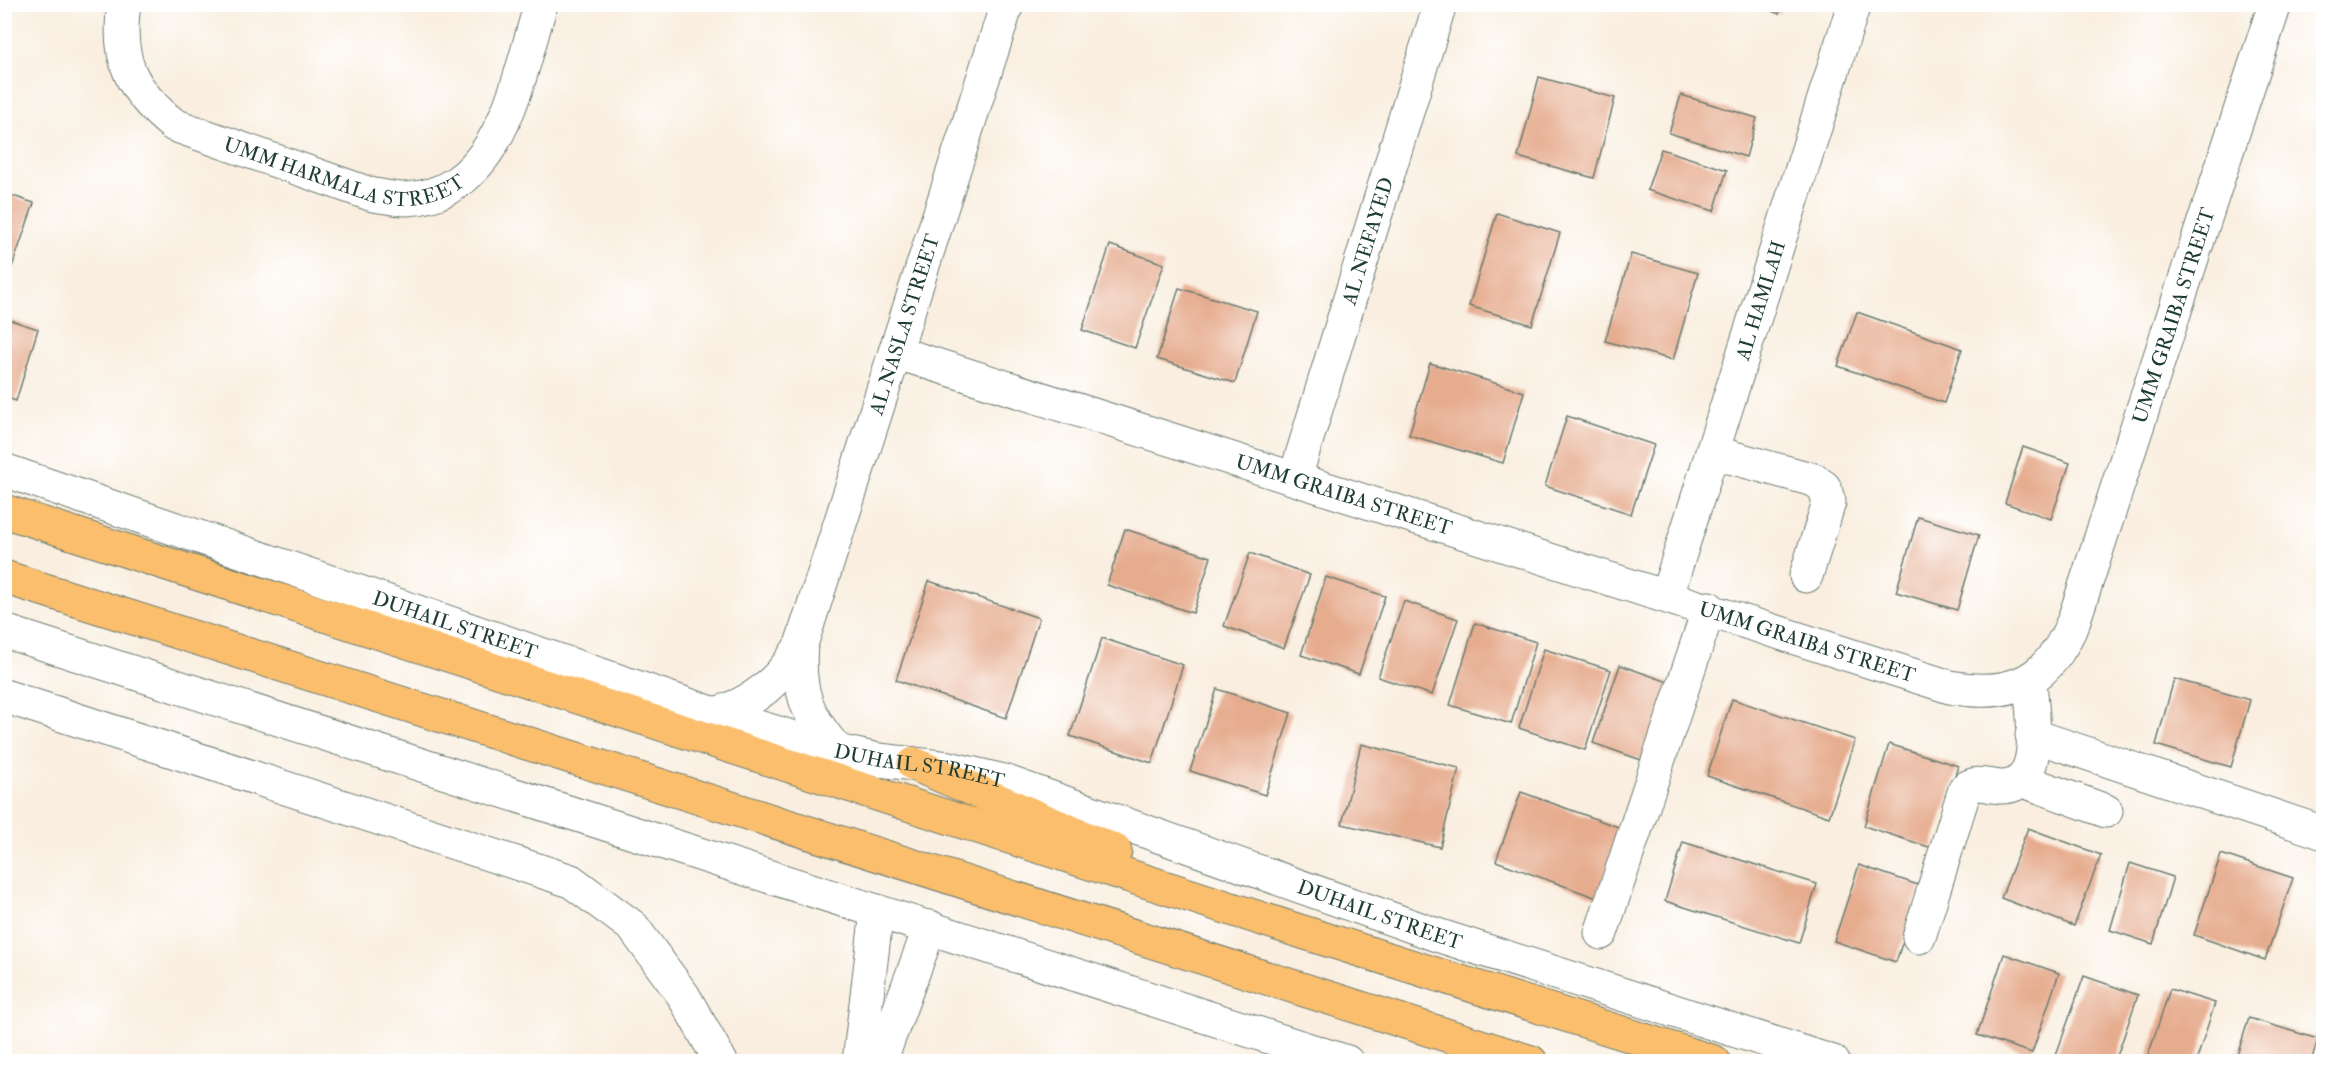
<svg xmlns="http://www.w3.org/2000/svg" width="2328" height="1066" font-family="'IM FELL Double Pica',serif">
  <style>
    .building { fill: #e6ac8e }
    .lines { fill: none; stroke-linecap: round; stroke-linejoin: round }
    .minor-casing { stroke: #6b7b70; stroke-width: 35 }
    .major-casing { stroke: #6b7b70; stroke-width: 35 }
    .minor { stroke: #fff; stroke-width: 33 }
    .major { stroke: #fabe6d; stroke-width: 33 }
    .labels { text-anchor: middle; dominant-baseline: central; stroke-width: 4.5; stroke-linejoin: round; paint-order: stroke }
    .street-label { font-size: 20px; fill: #1f3d34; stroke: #fff }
  </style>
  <rect width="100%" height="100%" fill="#fff"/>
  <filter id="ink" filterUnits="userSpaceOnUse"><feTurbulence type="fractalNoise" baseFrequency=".0167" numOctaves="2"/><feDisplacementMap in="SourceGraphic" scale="12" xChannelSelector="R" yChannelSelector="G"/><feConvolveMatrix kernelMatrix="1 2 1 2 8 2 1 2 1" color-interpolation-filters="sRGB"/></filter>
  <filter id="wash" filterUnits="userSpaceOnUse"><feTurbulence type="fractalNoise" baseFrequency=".008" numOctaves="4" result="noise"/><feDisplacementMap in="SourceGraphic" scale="24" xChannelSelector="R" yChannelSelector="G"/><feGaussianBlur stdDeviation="1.35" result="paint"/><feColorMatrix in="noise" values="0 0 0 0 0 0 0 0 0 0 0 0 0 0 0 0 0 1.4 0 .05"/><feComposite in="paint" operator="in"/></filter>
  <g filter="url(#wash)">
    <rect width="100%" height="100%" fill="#f9eedf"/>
    <g id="blocks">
      <g class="building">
        <polygon points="1755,4 1783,4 1779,14"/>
        <polygon points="1539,77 1615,98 1594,178 1518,157"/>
        <polygon points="1681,95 1757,118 1746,157 1669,133"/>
        <polygon points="1661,149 1727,170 1714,211 1647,190"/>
        <polygon points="4,193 34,203 12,267 4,264"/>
        <polygon points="1497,213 1560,233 1532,325 1469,306"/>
        <polygon points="1110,245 1164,264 1135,348 1082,330"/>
        <polygon points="1631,254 1698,273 1673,360 1605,341"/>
        <polygon points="1179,288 1257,311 1235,383 1157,359"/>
        <polygon points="1857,312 1962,349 1944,403 1838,366"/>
        <polygon points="4,318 38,329 16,401 4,397"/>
        <polygon points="1430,363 1524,392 1503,463 1409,435"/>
        <polygon points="1567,416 1654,445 1631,514 1545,486"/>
        <polygon points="2023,447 2070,463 2051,519 2005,503"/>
        <polygon points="1918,517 1979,535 1957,610 1896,592"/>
        <polygon points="1125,529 1211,557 1193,613 1107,585"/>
        <polygon points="1250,553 1310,575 1284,648 1224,626"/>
        <polygon points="1326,577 1385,596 1359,674 1301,655"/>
        <polygon points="929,581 1039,618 1006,718 896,680"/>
        <polygon points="1404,601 1458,619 1432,695 1378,677"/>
        <polygon points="1475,623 1536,642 1511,724 1450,705"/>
        <polygon points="1102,638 1183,665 1152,763 1070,736"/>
        <polygon points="1544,649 1611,670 1585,750 1519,728"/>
        <polygon points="1620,665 1671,683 1644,761 1593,743"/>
        <polygon points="2174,679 2250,700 2231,767 2156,745"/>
        <polygon points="1217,689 1291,713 1265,795 1190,771"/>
        <polygon points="1732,699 1855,740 1829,817 1707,776"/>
        <polygon points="1361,744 1459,768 1440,847 1342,824"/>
        <polygon points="1889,744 1958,766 1932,848 1864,826"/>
        <polygon points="1521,792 1621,828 1597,898 1496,861"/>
        <polygon points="2028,828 2101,855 2074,926 2001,898"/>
        <polygon points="1683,842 1817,884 1799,943 1665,901"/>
        <polygon points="2221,854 2293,878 2265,960 2194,935"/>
        <polygon points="2130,863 2173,877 2153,944 2110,930"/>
        <polygon points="1859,865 1921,886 1896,962 1834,941"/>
        <polygon points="2004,954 2059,973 2032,1053 1977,1035"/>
        <polygon points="2084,976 2138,995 2115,1062 2074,1062 2056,1055"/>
        <polygon points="2170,989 2215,1003 2196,1062 2146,1062"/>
        <polygon points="2249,1018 2318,1039 2311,1062 2235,1062"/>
      </g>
    </g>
  </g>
  <g filter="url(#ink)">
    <use href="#blocks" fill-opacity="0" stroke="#6b7b70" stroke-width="1.5"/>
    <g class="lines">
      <defs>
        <g id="minor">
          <path id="s1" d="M124 4C116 59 131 91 174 125L373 195C383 196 394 199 405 199 501 196 518 77 541 4"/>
          <path id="s2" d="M895 352 1950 687C2014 699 2050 680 2074 620L2275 4"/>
          <polyline points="1712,452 1814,480 1824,487 1829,502 1806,576"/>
          <path id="s3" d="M4 470 715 714 838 751 879 760 949 768 1004 781 1434 934 1833 1062"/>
          <path id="s4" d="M1295 478 1440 4"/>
          <path id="s5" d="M1667 595 1854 4"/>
          <polyline points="4,631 1347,1062"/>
          <path d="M801 645C797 691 807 717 838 751"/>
          <polyline points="4,696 571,881 633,927 683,995 721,1062"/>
          <path id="s6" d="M715 714C755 702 780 681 801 645L1007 4"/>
          <polyline points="2032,735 2324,833"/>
          <polyline points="2021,780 2106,811"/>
          <polyline points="1601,933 1709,608"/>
          <path d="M1919 937 1965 789C1976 780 1987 786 2000 787 2048 789 2031 709 2030 680"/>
          <polyline points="859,1062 877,911"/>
          <polyline points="880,1062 930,927"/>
        </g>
        <g id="major">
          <polyline points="4,511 1293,929 1714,1062"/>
          <polyline points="4,577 1531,1062"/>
          <polyline points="914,764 1115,851"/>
        </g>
      </defs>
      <use href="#minor" class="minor-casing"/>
      <use href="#major" class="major-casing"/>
      <use href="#minor" class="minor"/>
      <use href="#major" class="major"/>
    </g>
  </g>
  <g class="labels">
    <g class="street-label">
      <text stroke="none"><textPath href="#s1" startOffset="318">UMM HARMALA STREET</textPath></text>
      <text stroke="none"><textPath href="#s4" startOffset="248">AL NEFAYED</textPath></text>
      <text stroke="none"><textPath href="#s5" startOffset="309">AL HAMLAH</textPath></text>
      <text stroke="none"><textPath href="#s2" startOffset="1584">UMM GRAIBA STREET</textPath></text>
      <text stroke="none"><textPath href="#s6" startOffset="450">AL NASLA STREET</textPath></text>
      <text stroke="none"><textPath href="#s2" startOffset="471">UMM GRAIBA STREET</textPath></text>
      <text stroke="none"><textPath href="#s3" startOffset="477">DUHAIL STREET</textPath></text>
      <text stroke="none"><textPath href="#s2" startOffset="957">UMM GRAIBA STREET</textPath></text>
      <text stroke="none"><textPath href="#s3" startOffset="963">DUHAIL STREET</textPath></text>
      <text stroke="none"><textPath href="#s3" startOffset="1448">DUHAIL STREET</textPath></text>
    </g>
  </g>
  <rect width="2328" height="1066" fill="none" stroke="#fff" stroke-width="24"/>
</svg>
